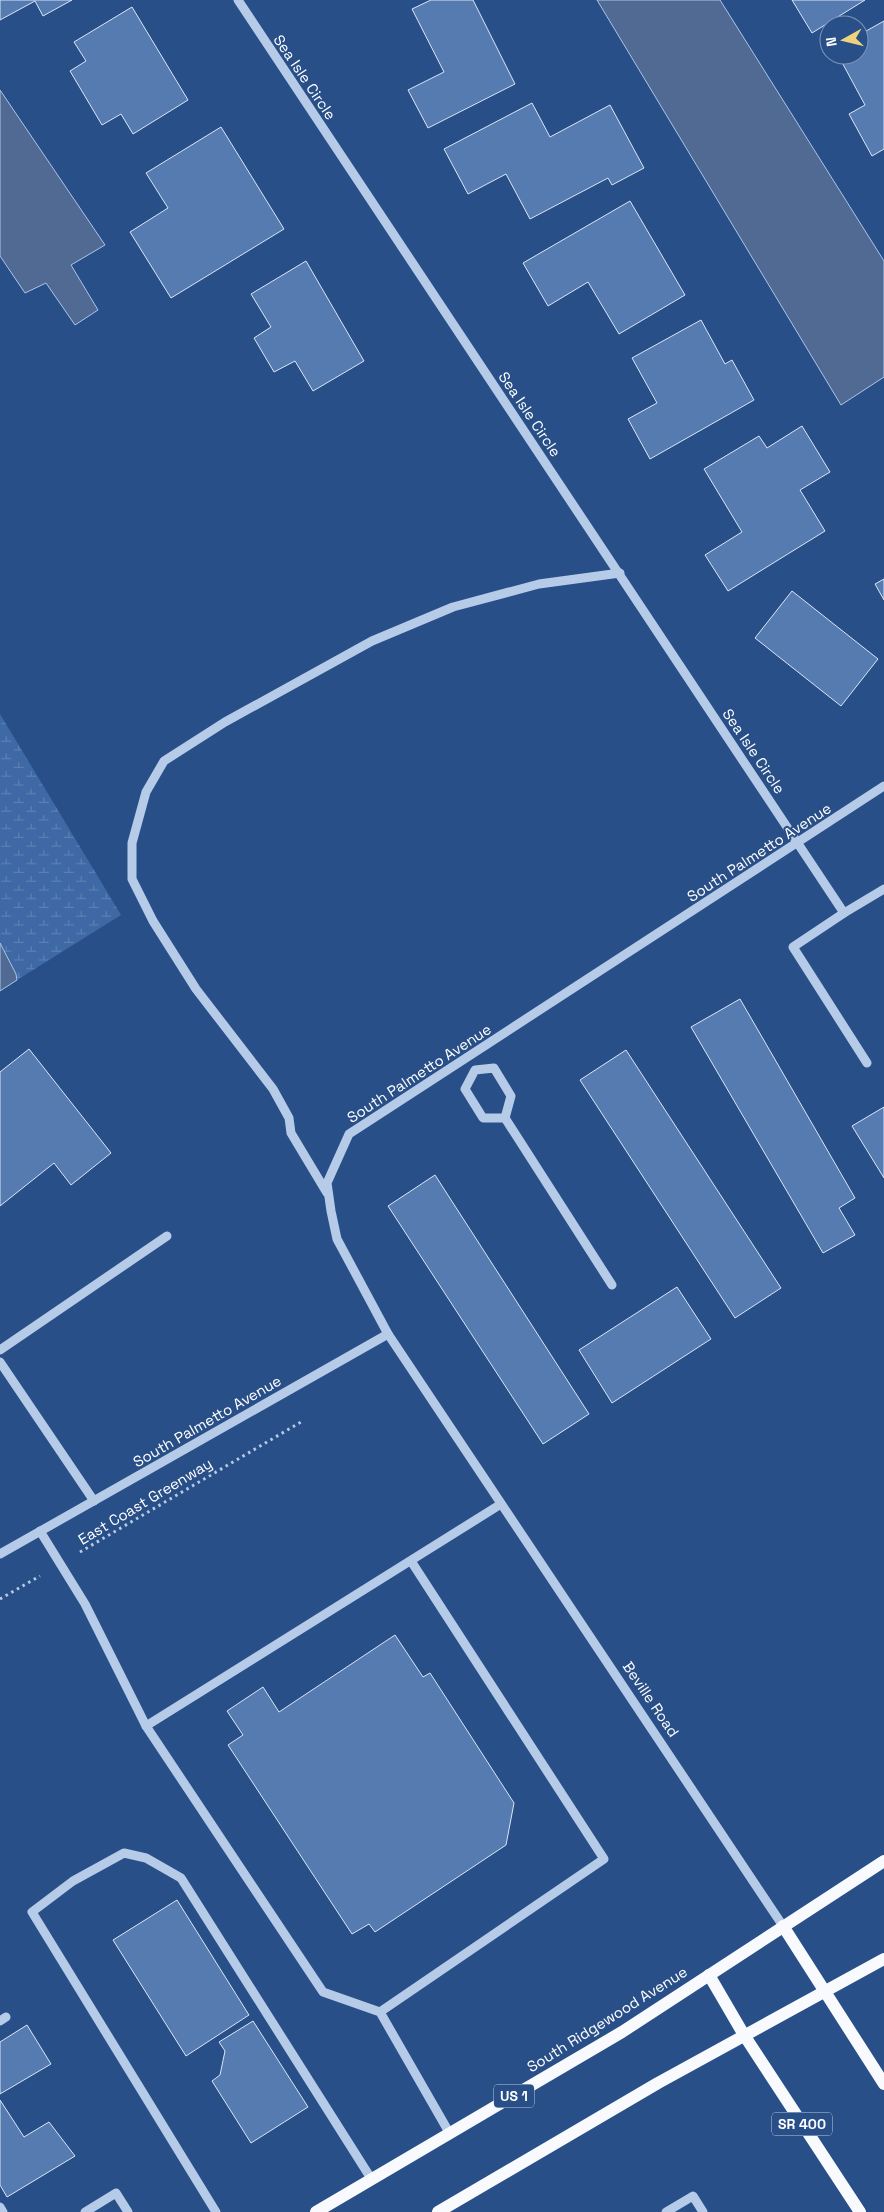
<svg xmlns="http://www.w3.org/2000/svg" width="884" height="2212" font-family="'Space Grotesk',sans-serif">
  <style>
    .wetland { fill: url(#wetland-marsh) }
    .water { fill: #516a93; stroke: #abc5e8 }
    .building { fill: #567bb1; stroke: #dae6f7 }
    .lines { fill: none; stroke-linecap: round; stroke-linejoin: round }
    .path { stroke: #b6cbe8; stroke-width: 3; stroke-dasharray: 2.5 4; stroke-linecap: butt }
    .minor { stroke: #b6cbe8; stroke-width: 9 }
    .major { stroke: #f8fafe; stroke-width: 12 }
    .labels { text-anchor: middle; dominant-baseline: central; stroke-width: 4; stroke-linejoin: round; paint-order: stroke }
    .shield { fill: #294f88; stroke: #bfcadb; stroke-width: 1 }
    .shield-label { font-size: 14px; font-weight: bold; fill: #fff }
    .street-label { font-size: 15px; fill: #fff; stroke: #294f88 }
  </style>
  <defs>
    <pattern id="wetland-marsh" width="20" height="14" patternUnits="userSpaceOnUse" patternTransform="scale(1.25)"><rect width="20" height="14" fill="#3e69a4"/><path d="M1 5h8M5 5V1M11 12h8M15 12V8" fill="none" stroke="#5b80b2"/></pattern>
  </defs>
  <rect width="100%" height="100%" fill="#294f88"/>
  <polygon class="wetland" points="0,714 121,915 17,980 16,974 0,943"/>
  <g class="water">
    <polygon points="597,0 720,0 884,261 884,377 841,405"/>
    <polygon points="0,90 105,245 71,265 98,310 75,325 46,283 25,293 0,256"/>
    <polygon points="0,943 16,974 17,980 0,991"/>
  </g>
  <g class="building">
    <polygon points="0,0 72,0 43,16 35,1 0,20"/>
    <polygon points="431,0 473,0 515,84 428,128 408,90 444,72 412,9"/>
    <polygon points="792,0 865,0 812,33"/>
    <polygon points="132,7 188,100 133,134 121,114 102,125 70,71 86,61 74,42"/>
    <polygon points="884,21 884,149 872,156 849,114 865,105 838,55 859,55 859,35"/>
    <polygon points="532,103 550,137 610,105 644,168 612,185 608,178 530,219 506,174 468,194 444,149"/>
    <polygon points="221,127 284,229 171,298 130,232 168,208 146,173"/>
    <polygon points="630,201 685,295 619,334 588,282 548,306 523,263"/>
    <polygon points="306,261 364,361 313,391 295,361 274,372 254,338 271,327 251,294"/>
    <polygon points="701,320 725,364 732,360 754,400 650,459 628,419 657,403 632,358"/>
    <polygon points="802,426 830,472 800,490 825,531 728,591 705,555 742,532 704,469 759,436 767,448"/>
    <polygon points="884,579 884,600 875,584"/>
    <polygon points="792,591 878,659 841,706 755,638"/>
    <polygon points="740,999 855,1198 839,1208 855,1235 823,1253 691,1027"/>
    <polygon points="29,1049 111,1153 71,1185 54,1163 0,1206 0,1072"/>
    <polygon points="626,1050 781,1288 735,1318 580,1080"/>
    <polygon points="884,1107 884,1178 852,1126"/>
    <polygon points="435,1175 589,1414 543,1444 388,1206"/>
    <polygon points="677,1287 711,1339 612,1403 579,1350"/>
    <polygon points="395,1635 423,1677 430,1673 514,1803 506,1845 375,1932 369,1924 352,1934 228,1745 243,1735 227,1711 263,1687 279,1712"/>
    <polygon points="177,1900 249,2015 186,2056 113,1940"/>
    <polygon points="253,2021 308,2107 251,2143 212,2081 220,2075 225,2051 219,2042"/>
    <polygon points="27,2025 51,2064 0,2094 0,2042"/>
    <polygon points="0,2100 24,2137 49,2122 75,2156 7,2197 0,2185"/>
  </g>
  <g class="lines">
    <g class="path">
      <polyline points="80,1552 301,1422"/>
      <polyline points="0,1599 40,1576"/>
    </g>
    <g class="minor">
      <polyline points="238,0 844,913 793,947 867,1063"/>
      <polyline points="844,913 884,889"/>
      <polygon points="494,1068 511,1096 505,1118 483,1118 465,1089 475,1070"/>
      <polyline points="505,1118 612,1285"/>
      <polyline points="327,1193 291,1133 289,1118 273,1089 196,989 153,921 132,879 132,843 146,792 164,761 225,722 372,641 453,607 539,584 620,573"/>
      <polyline points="0,1350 167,1236"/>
      <polyline points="0,1362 94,1501"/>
      <polyline points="40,1531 85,1604 146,1726 323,1992 380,2012 450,2134"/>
      <polyline points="0,1554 388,1334"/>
      <polyline points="146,1726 501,1504"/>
      <polyline points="783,1926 388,1334 337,1239 331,1211 327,1183 349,1134 884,786"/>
      <polyline points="380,2012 604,1859 411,1561"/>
      <polyline points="0,2021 6,2017"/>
      <polyline points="0,2207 3,2212"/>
      <polyline points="85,2212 116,2193 128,2212"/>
      <polyline points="216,2212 32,1912 73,1881 124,1853 146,1858 181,1878 372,2180"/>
      <polyline points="666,2212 693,2196 703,2212"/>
    </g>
    <g class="major">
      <polyline points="783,1926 884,2084"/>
      <polyline points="709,1975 744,2035 860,2212"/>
      <polyline points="316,2212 622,2032 884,1861"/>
      <polyline points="438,2212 658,2083 884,1959"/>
    </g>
  </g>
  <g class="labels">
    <g class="shield">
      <rect x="494" y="2084.5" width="40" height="23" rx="4"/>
      <rect x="772" y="2112.5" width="60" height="23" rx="4"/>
    </g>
    <g class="shield-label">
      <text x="514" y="2096">US 1</text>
      <text x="802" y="2124">SR 400</text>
    </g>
    <g class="street-label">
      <text transform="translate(305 77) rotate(56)">Sea Isle Circle</text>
      <text transform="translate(530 414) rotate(56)">Sea Isle Circle</text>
      <text transform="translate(754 751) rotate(56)">Sea Isle Circle</text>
      <text transform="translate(759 852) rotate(-33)">South Palmetto Avenue</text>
      <text transform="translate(419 1073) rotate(-33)">South Palmetto Avenue</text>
      <text transform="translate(207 1421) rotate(-30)">South Palmetto Avenue</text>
      <text transform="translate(145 1501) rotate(-31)">East Coast Greenway</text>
      <text transform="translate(651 1699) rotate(56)">Beville Road</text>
      <text transform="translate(607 2019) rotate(-32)">South Ridgewood Avenue</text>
    </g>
  </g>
  <g transform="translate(844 40) rotate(262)"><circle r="24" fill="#294f88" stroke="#7f95b8"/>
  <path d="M0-4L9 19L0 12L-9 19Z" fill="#efd27d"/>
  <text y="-8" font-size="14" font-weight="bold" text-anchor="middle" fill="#ffffff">N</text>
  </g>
</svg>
